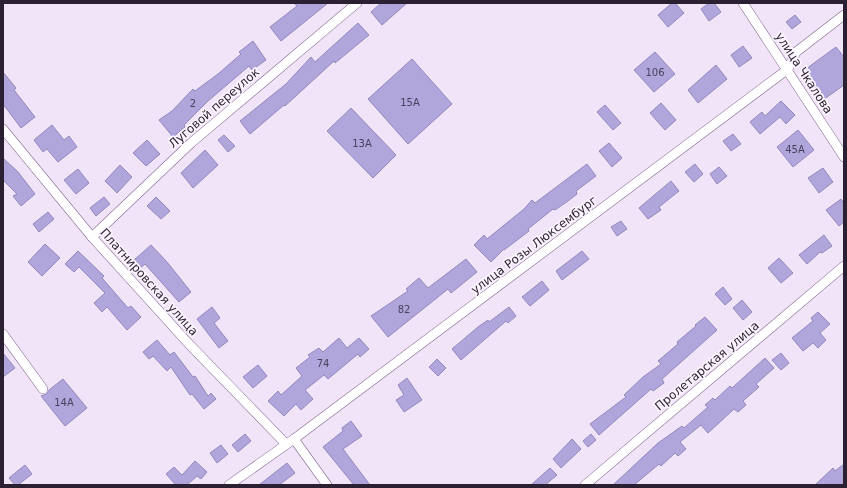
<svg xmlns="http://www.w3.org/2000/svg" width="847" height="488" font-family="'DejaVu Sans',sans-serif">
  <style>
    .building { fill: #b0a6dc; stroke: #9288bb }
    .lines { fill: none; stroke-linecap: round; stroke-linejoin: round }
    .street-casing { stroke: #7e618e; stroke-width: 10 }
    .street { stroke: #fff; stroke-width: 9 }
    .labels { text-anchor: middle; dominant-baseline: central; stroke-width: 3.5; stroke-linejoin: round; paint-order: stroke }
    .number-label { font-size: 10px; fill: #4c415c }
    .street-label { font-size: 12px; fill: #2b1f32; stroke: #faf4fe }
  </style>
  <rect width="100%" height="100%" fill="#f1e4f8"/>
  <g class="building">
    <polygon points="294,3 328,3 281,41 270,27 297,6"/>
    <polygon points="381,3 407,3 382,25 371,12"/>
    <polygon points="672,3 675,3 684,13 668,27 658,15"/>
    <polygon points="709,3 714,3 721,12 709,21 701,9"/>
    <polygon points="795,15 801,22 792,29 786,22"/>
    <polygon points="358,23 369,35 335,63 334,61 285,106 284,105 250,134 240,121 286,84 311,57 315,62"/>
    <polygon points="253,41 266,60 252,70 249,66 208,101 184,125 185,127 173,137 159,120 172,111 193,89 195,91 218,74 241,54 239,52"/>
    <polygon points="743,46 752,58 739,67 731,55"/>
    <polygon points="836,47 844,57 844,85 823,100 803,71"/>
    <polygon points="655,52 675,74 654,92 634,70"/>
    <polygon points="412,59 452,104 408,144 368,99"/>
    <polygon points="716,65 727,79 698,103 688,90"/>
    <polygon points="3,72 16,88 14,90 35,117 21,128 3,104"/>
    <polygon points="781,101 795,115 786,124 780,117 760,134 750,122 762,112 765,116"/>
    <polygon points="661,103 676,120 665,130 650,113"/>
    <polygon points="605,105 621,123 613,130 597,112"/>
    <polygon points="351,108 396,155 373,178 327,131"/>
    <polygon points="52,125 64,140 69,136 77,147 58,162 47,149 43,152 34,140"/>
    <polygon points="798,130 814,150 793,167 777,147"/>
    <polygon points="733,134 741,144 731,151 723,141"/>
    <polygon points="224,135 235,146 228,152 218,140"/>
    <polygon points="147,140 160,154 146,166 133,153"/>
    <polygon points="609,143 622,158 612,167 599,151"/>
    <polygon points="205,150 218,165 193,188 181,173"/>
    <polygon points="3,158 18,172 35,194 21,206 13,196 17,194 3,180"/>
    <polygon points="587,164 596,176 576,191 577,194 568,201 555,210 553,209 528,229 529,231 504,250 504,249 491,262 474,245 484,235 487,239 524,209 532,200 535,203"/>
    <polygon points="695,164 703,174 694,182 685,172"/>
    <polygon points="120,165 132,177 117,193 105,181"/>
    <polygon points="719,167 727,176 717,184 710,174"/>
    <polygon points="823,168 833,182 819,193 808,178"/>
    <polygon points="78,169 89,183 76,194 64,180"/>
    <polygon points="671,181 679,191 659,207 661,210 648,219 639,208"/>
    <polygon points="104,197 110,204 96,216 90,208"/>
    <polygon points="156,197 170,211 161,219 147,206"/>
    <polygon points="841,199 844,204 844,222 839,226 826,210"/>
    <polygon points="48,212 54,219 39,232 33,224"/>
    <polygon points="621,221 627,229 617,236 611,227"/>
    <polygon points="824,235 832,246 822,253 820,252 807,264 799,255"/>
    <polygon points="45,244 60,258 42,276 28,262"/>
    <polygon points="151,245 167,262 191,292 179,302 145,264 139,269 133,261"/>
    <polygon points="78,251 104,276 102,278 128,308 131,306 141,317 127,330 107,307 102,312 94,303 105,293 79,267 74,272 65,264"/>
    <polygon points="582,251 589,259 562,280 556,271"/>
    <polygon points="779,258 793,273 781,283 768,268"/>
    <polygon points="466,259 477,272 451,293 448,289 388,337 371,316 408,291 406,289 419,278 428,288"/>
    <polygon points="542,281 549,290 530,306 522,297"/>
    <polygon points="723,287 732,299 725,305 715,294"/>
    <polygon points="742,300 752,312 743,320 733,308"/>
    <polygon points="212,307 220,318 214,323 228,341 219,348 197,319"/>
    <polygon points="509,307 516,316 508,323 506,321 461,360 452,349 478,327 488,320 489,322"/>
    <polygon points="818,312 830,324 820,333 826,340 818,348 813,343 803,351 792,338 813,321 811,318"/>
    <polygon points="705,317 717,330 662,379 664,383 653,391 651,389 599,435 590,424 626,397 624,395 643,377 661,364 658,361 678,344 677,342 696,326 695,325"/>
    <polygon points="339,338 347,348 359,338 369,349 360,357 358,354 328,379 324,375 305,390 313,399 301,410 296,404 284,416 268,401 278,391 281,395 302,376 296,368 310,357 308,355 319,348 323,352"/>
    <polygon points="157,340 170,355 174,352 193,377 195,376 208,396 211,393 216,399 204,409 192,394 190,395 171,367 167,371 153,356 149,359 143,352"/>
    <polygon points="3,353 15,368 3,377"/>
    <polygon points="781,353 789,363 781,370 772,360"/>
    <polygon points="765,358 774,368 756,384 759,387 743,401 746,405 738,412 734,409 708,433 701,425 680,442 686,449 678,456 675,453 661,466 659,464 634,485 613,485 658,443 682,426 684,428 708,407 705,405 713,398 715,400 730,386 732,388"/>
    <polygon points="437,359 446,368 438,376 429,367"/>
    <polygon points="258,365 267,376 253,388 243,377"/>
    <polygon points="407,378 422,400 404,412 396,400 404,395 398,385"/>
    <polygon points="63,379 87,408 65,426 41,396 47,394 49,390"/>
    <polygon points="351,421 362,436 343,449 370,485 354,485 323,447 343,431 342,428"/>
    <polygon points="245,434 251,441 238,452 232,445"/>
    <polygon points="591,434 596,440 588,447 583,441"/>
    <polygon points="572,439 581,449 561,468 553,459"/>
    <polygon points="221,445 228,454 217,463 210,453"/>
    <polygon points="195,461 207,472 201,479 197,476 187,485 176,485 166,474 174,467 182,475"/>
    <polygon points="287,463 295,473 279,485 259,485"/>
    <polygon points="844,464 844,485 815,485 833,468 835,471"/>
    <polygon points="25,465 32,474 18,485 15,485 9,478"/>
    <polygon points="550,468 557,475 545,485 531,485"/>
  </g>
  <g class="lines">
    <defs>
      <g id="street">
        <polyline points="743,3 844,157"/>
        <polyline points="3,129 92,237 188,343 286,444"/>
        <polyline points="92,237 191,143 357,3"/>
        <polyline points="3,334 43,389"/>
        <polyline points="294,439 327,485"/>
        <polyline points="229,485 294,439 788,69 796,52 844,15"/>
        <polyline points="585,485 844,266"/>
      </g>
    </defs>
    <use href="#street" class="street-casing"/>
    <use href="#street" class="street"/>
  </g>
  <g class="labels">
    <g class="number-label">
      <text x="655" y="72">106</text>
      <text x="410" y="102">15А</text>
      <text x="193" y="103">2</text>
      <text x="362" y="143">13А</text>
      <text x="795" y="149">45А</text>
      <text x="404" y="309">82</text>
      <text x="323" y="363">74</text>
      <text x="64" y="402">14А</text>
    </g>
    <g class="street-label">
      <text transform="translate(804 73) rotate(57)">улица Чкалова</text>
      <text transform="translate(214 108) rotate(-41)">Луговой переулок</text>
      <text transform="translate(534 245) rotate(-37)">улица Розы Люксембург</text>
      <text transform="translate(149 282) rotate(48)">Платнировская улица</text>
      <text transform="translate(707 366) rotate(-40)">Пролетарская улица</text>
    </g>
  </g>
  <rect width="847" height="488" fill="none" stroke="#2b1f32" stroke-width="8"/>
</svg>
